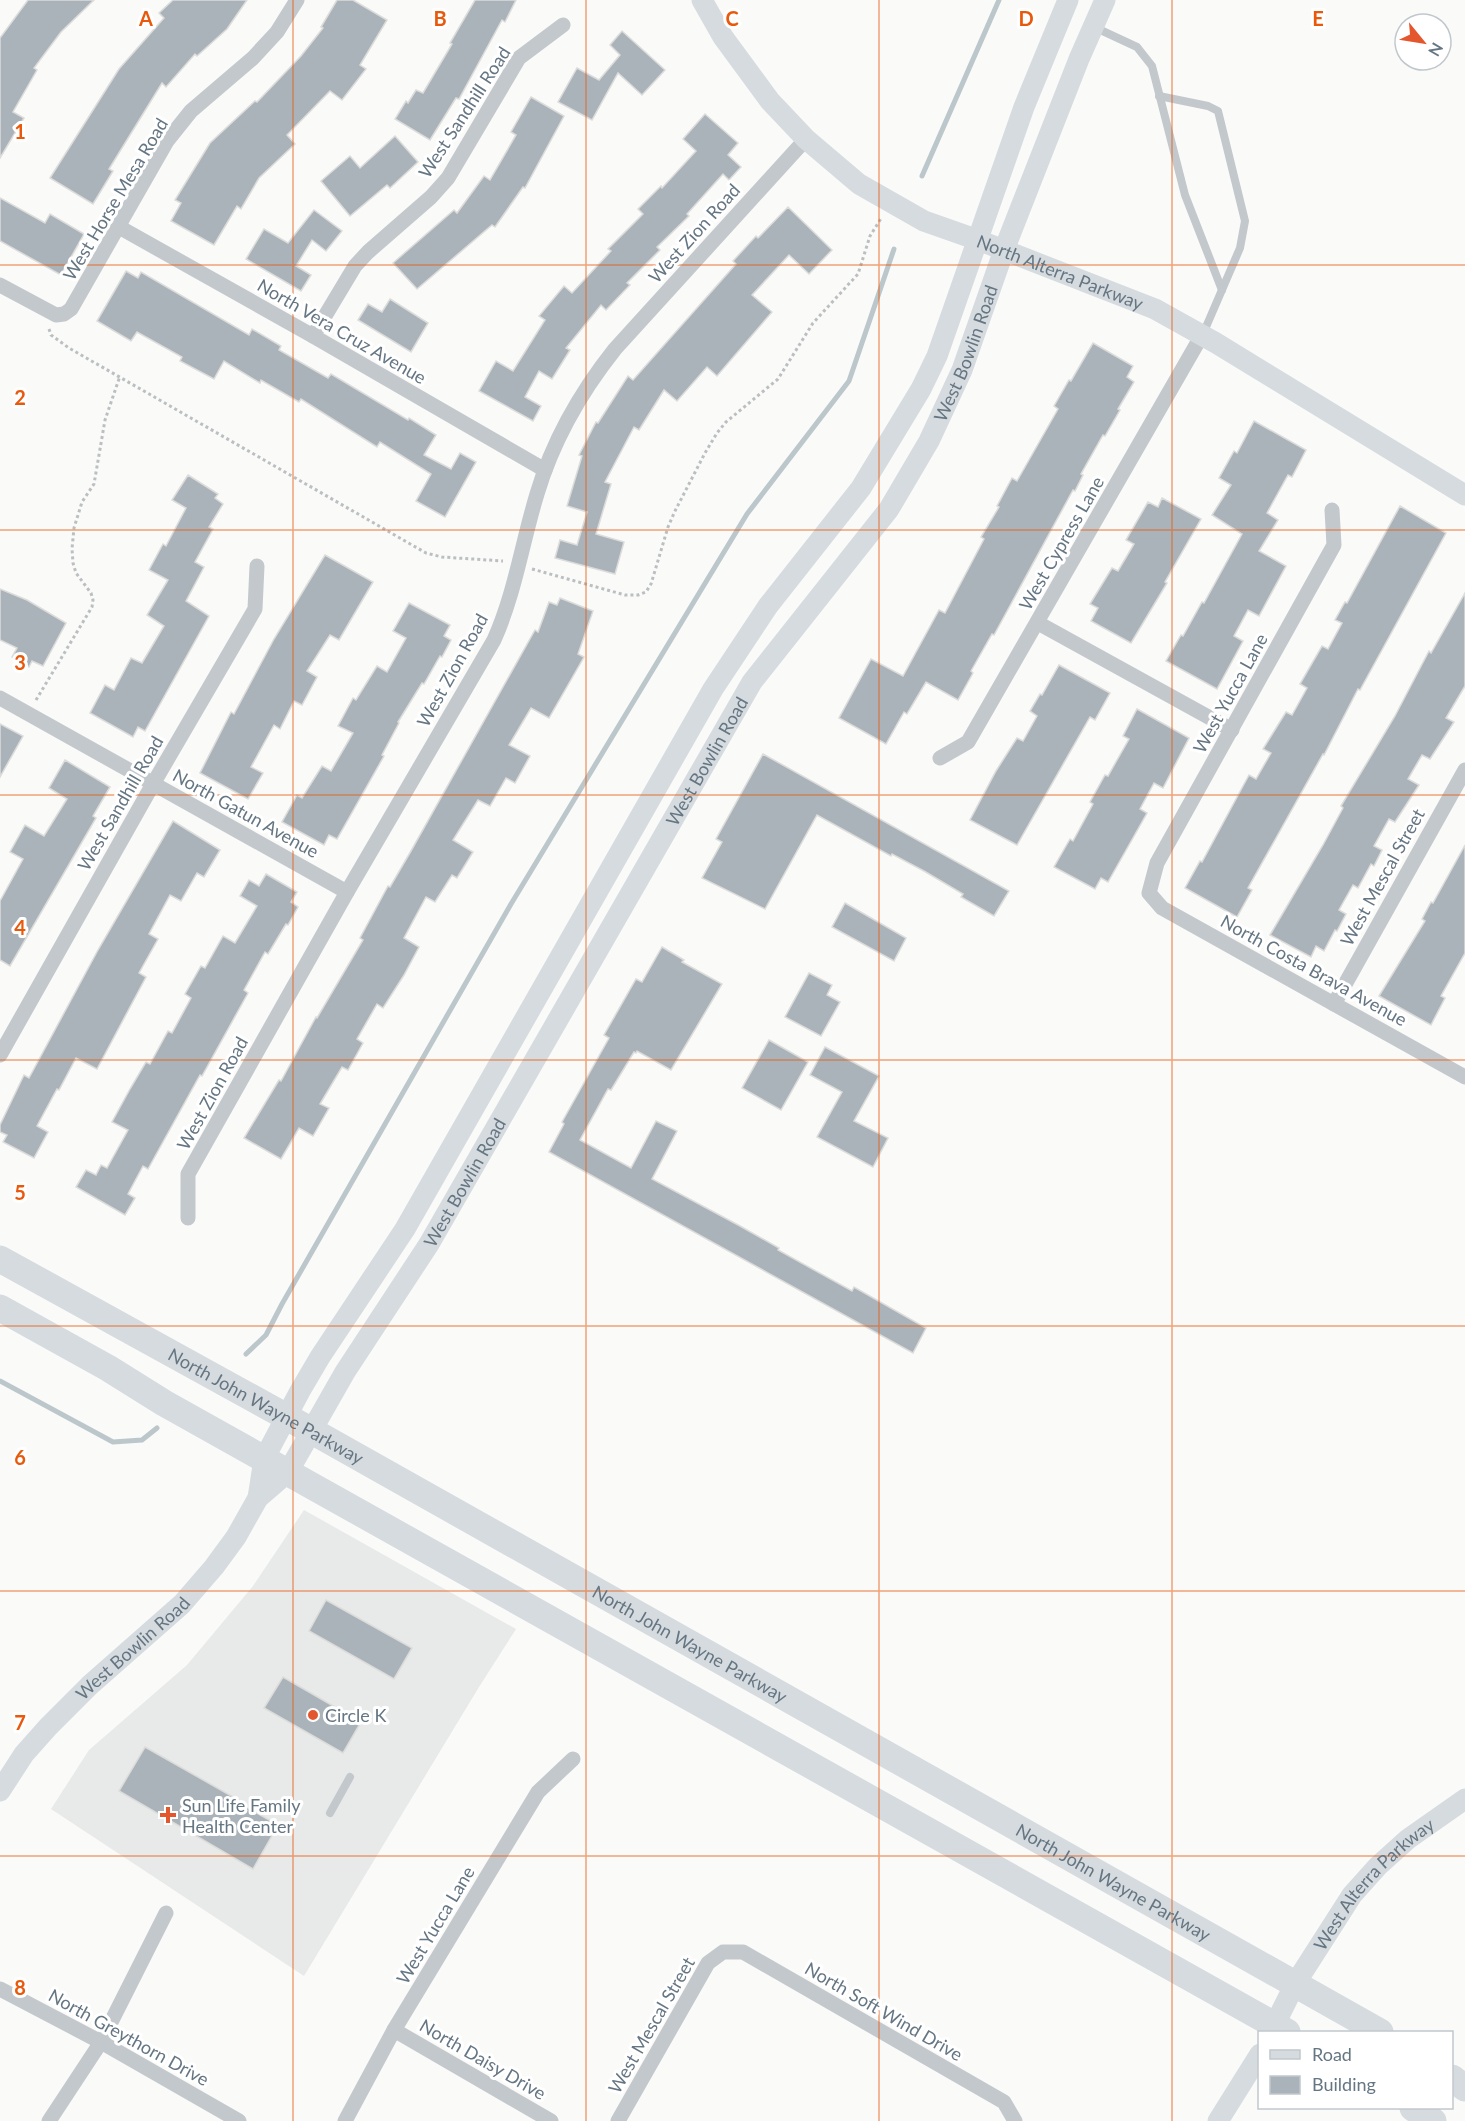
<svg xmlns="http://www.w3.org/2000/svg" width="1465" height="2121" font-family="Lato,sans-serif">
  <style>
    .built { fill: #e8e9e9 }
    .lines { fill: none; stroke-linecap: round; stroke-linejoin: round }
    .stream { stroke: #bbc7cb; stroke-width: 5 }
    .building { fill: #aab3b9; stroke: #dcdcda; stroke-width: 1.5 }
    .path { stroke: #bbbfc2; stroke-width: 3; stroke-dasharray: 3 3; stroke-linecap: butt }
    .lane { stroke: #c3c8cc; stroke-width: 8 }
    .street { stroke: #c3c8cc; stroke-width: 15 }
    .secondary { stroke: #d6dbdf; stroke-width: 21 }
    .highway { stroke: #d6dbdf; stroke-width: 27 }
    .grid { fill: none; stroke: #e8590c; stroke-width: 1.5; stroke-opacity: 0.55 }
    .poi-dot { fill: #e4572e; stroke: #fff; stroke-width: 2 }
    .labels { text-anchor: middle; dominant-baseline: central; stroke-width: 6; stroke-linejoin: round; paint-order: stroke }
    .street-label { font-size: 18px; fill: #657683; stroke: #fff }
    .poi-label { font-size: 18px; fill: #657683; stroke: #fff; text-anchor: start }
    .grid-label { font-size: 20px; text-anchor: middle; font-weight: bold; fill: #e8590c; stroke: #fff; stroke-width: 6; stroke-linejoin: round; paint-order: stroke }
  </style>
  <rect width="100%" height="100%" fill="#fafaf8"/>
  <polygon class="built" points="304,1510 516,1629 479,1687 304,1976 51,1809 89,1750 187,1665 253,1586"/>
  <g class="lines">
    <g class="stream">
      <polyline points="922,176 999,0"/>
      <polyline points="246,1354 266,1335 282,1304 511,904 747,514 849,381 894,249"/>
      <polyline points="0,1381 113,1442 142,1440 157,1428"/>
    </g>
  </g>
  <g class="building">
    <polygon points="28,0 94,0 61,32 34,68 37,70 13,112 24,118 0,158 0,38"/>
    <polygon points="173,0 247,0 227,29 197,56 195,54 166,87 162,83 109,169 113,171 93,204 50,178 119,69 164,18 159,13"/>
    <polygon points="337,0 353,0 387,20 360,65 366,69 342,100 330,91 287,135 295,144 259,178 241,209 237,206 214,245 171,221 181,203 175,200 210,143 255,101 257,102 301,56 323,28 321,27"/>
    <polygon points="475,0 516,0 505,22 502,20 459,99 456,98 430,140 395,119 406,101 408,103 416,90 423,93 452,44 450,43"/>
    <polygon points="622,31 665,70 642,95 618,73 592,120 558,102 577,68 599,80 620,55 610,45"/>
    <polygon points="531,97 564,116 525,188 523,187 495,227 492,225 417,289 393,263 454,210 457,213 484,176 490,180 516,135 511,132"/>
    <polygon points="705,114 738,143 728,155 741,167 729,180 723,174 687,214 689,216 657,247 660,250 627,283 630,285 606,310 601,305 566,348 570,350 552,379 539,371 525,397 541,406 533,421 479,391 496,361 513,371 545,320 539,316 564,286 572,293 611,251 608,249 643,214 638,209 661,186 662,188 696,151 683,139"/>
    <polygon points="395,136 418,162 390,188 387,185 350,216 321,181 350,156 360,168"/>
    <polygon points="0,198 45,223 50,214 84,234 61,275 0,241"/>
    <polygon points="788,207 832,250 809,274 789,255 752,295 772,312 717,376 707,367 677,401 664,390 639,430 634,427 605,482 611,484 596,534 624,542 615,574 555,558 560,540 577,545 587,512 567,506 582,456 579,455 596,422 598,423 628,376 633,380 736,264 733,261 756,236 758,238"/>
    <polygon points="314,210 342,231 326,251 312,240 296,266 311,275 301,291 246,259 264,229 288,243"/>
    <polygon points="126,271 138,278 141,272 249,335 252,329 281,346 279,350 328,378 331,374 408,420 409,418 436,435 424,455 451,469 460,453 476,462 445,517 416,501 431,474 380,442 377,447 301,399 299,402 261,380 260,383 224,361 214,379 180,361 182,357 137,332 131,341 97,321"/>
    <polygon points="390,299 428,323 411,352 358,320 368,304 382,312"/>
    <polygon points="1093,343 1133,366 1127,377 1134,382 1118,409 1120,410 1105,436 1103,435 1081,474 1083,475 1075,491 1073,490 994,635 992,634 971,671 973,673 958,700 926,682 907,714 904,712 886,744 839,718 871,659 903,676 939,610 945,613 984,539 981,537 999,507 997,506 1012,478 1017,481 1058,409 1054,406 1069,380 1071,381"/>
    <polygon points="1254,421 1306,450 1292,477 1288,475 1267,513 1278,520 1259,551 1286,566 1259,616 1248,610 1234,636 1243,641 1217,689 1166,661 1181,635 1183,636 1202,602 1204,603 1242,534 1212,515 1231,485 1219,478 1234,451 1237,453"/>
    <polygon points="188,475 218,494 215,498 223,504 209,527 213,529 195,562 204,567 186,601 209,616 145,731 138,727 133,737 90,713 105,685 114,690 131,658 142,663 164,626 147,615 168,580 149,570 163,544 166,546 186,508 172,500"/>
    <polygon points="1162,498 1201,519 1165,582 1167,583 1131,643 1091,621 1098,608 1090,604 1112,568 1118,571 1134,544 1126,540 1148,502 1158,507"/>
    <polygon points="1400,506 1446,533 1360,690 1358,689 1324,755 1323,754 1248,888 1252,890 1237,917 1185,888 1200,861 1202,862 1249,775 1256,779 1271,753 1263,749 1286,712 1292,715 1307,688 1300,684 1322,646 1328,649 1342,623 1335,620 1345,602 1347,603"/>
    <polygon points="325,555 373,582 339,640 330,635 307,671 317,677 302,705 294,701 280,729 274,725 251,767 263,773 248,799 200,773 231,712 234,714 274,639"/>
    <polygon points="0,589 27,600 66,623 43,666 32,661 29,667 12,657 17,648 0,640"/>
    <polygon points="1465,593 1465,686 1446,718 1454,722 1430,759 1422,755 1408,779 1419,785 1395,822 1389,819 1374,846 1382,850 1374,866 1371,864 1358,888 1353,885 1339,910 1346,914 1337,931 1335,930 1324,951 1316,946 1311,957 1270,935 1323,845 1343,808 1341,806 1395,716 1429,651 1431,653"/>
    <polygon points="560,598 593,611 578,654 584,657 549,718 531,708 509,745 530,756 515,783 506,778 490,806 478,800 453,840 473,852 457,878 452,875 435,902 426,897 404,938 419,947 404,975 383,1008 377,1004 357,1039 363,1043 348,1070 342,1067 320,1104 329,1108 313,1136 299,1128 281,1159 244,1138 279,1080 281,1081 316,1017 317,1018 363,940 360,938 388,886 390,887 411,851 535,630 538,632 549,602 557,605"/>
    <polygon points="409,603 450,625 444,636 451,640 442,657 440,656 424,684 422,683 398,722 399,723 382,755 384,756 337,839 329,835 324,845 282,822 297,795 302,798 322,766 331,771 353,733 338,726 353,698 356,700 377,666 387,672 406,638 393,631"/>
    <polygon points="1059,665 1110,693 1095,720 1090,717 1017,845 970,820 996,771 1017,738 1023,741 1037,716 1030,711 1040,694 1042,695"/>
    <polygon points="1137,709 1189,738 1163,788 1154,783 1140,809 1147,813 1108,882 1101,878 1095,889 1054,867 1070,839 1073,841 1093,804 1090,802 1105,775 1108,776 1129,739 1123,736"/>
    <polygon points="0,724 23,736 0,777"/>
    <polygon points="763,754 1009,891 994,916 961,897 963,894 924,871 892,854 891,856 817,815 765,909 702,878 722,842 716,839"/>
    <polygon points="65,760 110,787 93,816 96,818 10,966 0,960 0,901 23,859 10,852 25,825 44,836 67,799 49,788"/>
    <polygon points="173,821 220,850 204,877 197,873 181,901 170,895 149,934 158,939 139,973 146,977 97,1069 76,1058 59,1090 57,1089 37,1126 48,1132 34,1158 3,1142 7,1135 0,1132 0,1125 24,1075 29,1078 98,950"/>
    <polygon points="1465,845 1465,953 1441,996 1445,998 1431,1025 1379,996 1425,921 1422,919 1431,902 1433,903"/>
    <polygon points="266,874 297,892 291,902 298,907 288,925 286,924 268,954 265,952 244,990 248,993 202,1076 200,1075 148,1169 143,1166 128,1194 135,1198 125,1215 76,1187 86,1170 96,1175 101,1165 107,1168 128,1130 112,1122 130,1089 146,1062 150,1064 168,1031 172,1033 191,998 185,994 201,966 205,968 223,936 235,943 257,906 240,896 249,880 259,886"/>
    <polygon points="845,903 906,938 894,961 832,927"/>
    <polygon points="662,947 684,960 682,962 722,984 671,1070 637,1051 636,1053 634,1052 611,1090 608,1089 580,1140 631,1168 656,1121 677,1131 652,1179 740,1226 779,1248 778,1250 852,1291 854,1287 926,1328 913,1353 549,1152 564,1124 562,1122 609,1038 604,1035 636,979 642,982"/>
    <polygon points="809,973 832,985 827,995 840,1002 821,1036 785,1017"/>
    <polygon points="769,1040 808,1062 781,1110 742,1088"/>
    <polygon points="825,1047 879,1076 854,1121 888,1138 873,1167 817,1137 842,1092 810,1075"/>
    <polygon points="326,1600 412,1648 394,1679 309,1631"/>
    <polygon points="283,1677 361,1722 343,1753 264,1708"/>
    <polygon points="145,1747 242,1802 241,1804 278,1825 253,1869 119,1791"/>
  </g>
  <g class="lines">
    <g class="path">
      <polyline points="49,329 51,335 69,348 426,553 442,557 503,561"/>
      <polyline points="532,569 625,595 638,595 646,592 651,584 668,527 675,511 705,453 717,433 726,422 778,379 813,323 858,274 870,236 882,217"/>
      <polyline points="36,700 92,607 93,600 91,593 76,573 73,563 72,549 74,528 82,502 94,484 105,420 120,376"/>
    </g>
    <g class="lane">
      <polyline points="1094,27 1137,47 1152,66 1185,195 1222,290"/>
      <polyline points="1159,96 1208,106 1218,111 1245,221 1240,248 1203,334"/>
      <polyline points="330,1813 350,1777"/>
    </g>
    <g class="street">
      <polyline points="119,227 313,336 545,470"/>
      <polyline points="0,285 56,315 64,314 71,309 167,141 191,111 253,58 277,32 297,0"/>
      <polyline points="313,336 355,266 368,252 431,197 448,178 519,58 563,25"/>
      <polyline points="1332,510 1334,545 1157,863 1149,893 1162,908 1465,1077"/>
      <polyline points="1038,623 1232,730"/>
      <polyline points="0,698 347,892"/>
      <polyline points="940,758 968,742 1202,335"/>
      <polyline points="1334,1004 1465,770"/>
      <polyline points="0,1055 153,784 255,609 257,566"/>
      <path d="M188 1218V1174L347 892 494 640C515 593 522 543 537 494 553 440 580 393 615 349L806 139"/>
      <polyline points="0,1989 101,2042 239,2121"/>
      <polyline points="394,2030 551,2121"/>
      <polyline points="49,2121 101,2042 166,1913"/>
      <polyline points="345,2121 394,2030 538,1792 573,1759"/>
      <polyline points="618,2121 708,1963 723,1952 743,1952 1004,2102 1015,2121"/>
    </g>
    <g class="secondary">
      <path id="s1" d="M702 0 723 37 770 101 806 139 859 184 924 221 978 240 1155 309 1216 343 1465 495"/>
      <polyline points="258,1498 264,1459 300,1391 320,1357 405,1229 713,689 768,606 861,488 921,389 937,356 1024,107 1068,0"/>
      <path id="s2" d="M0 1791 24 1754 48 1727 90 1685 182 1604 214 1567 236 1537 258 1498 288 1472 345 1372 429 1244 752 682 889 509 929 441 962 370 1004 250 1079 59 1105 0"/>
      <path id="s3" d="M1271 2032 1295 1984 1352 1895 1378 1866 1408 1839 1465 1799"/>
      <polyline points="1218,2121 1260,2054"/>
    </g>
    <g class="highway">
      <path id="s4" d="M0 1259 312 1431 1380 2032"/>
      <polyline points="0,1308 108,1368 164,1403 1287,2032"/>
      <polyline points="1452,2078 1465,2088"/>
      <polyline points="1413,2108 1433,2121"/>
    </g>
  </g>
  <path class="grid" d="M293 0V2121M586 0V2121M879 0V2121M1172 0V2121M0 265H1465M0 530H1465M0 795H1465M0 1060H1465M0 1326H1465M0 1591H1465M0 1856H1465"/>
  <g class="poi-dot">
    <circle cx="313" cy="1715" r="6"/>
    <path d="M165 1806h6v6h6v6h-6v6h-6v-6h-6v-6h6z"/>
  </g>
  <g class="labels">
    <g class="street-label">
      <text transform="translate(464 112) rotate(-57)">West Sandhill Road</text>
      <text transform="translate(115 199) rotate(-59)">West Horse Mesa Road</text>
      <text transform="translate(694 233) rotate(-48)">West Zion Road</text>
      <text stroke="none"><textPath href="#s1" startOffset="464">North Alterra Parkway</textPath></text>
      <text transform="translate(342 331) rotate(30)">North Vera Cruz Avenue</text>
      <text stroke="none"><textPath href="#s2" startOffset="1744">West Bowlin Road</textPath></text>
      <text transform="translate(1061 543) rotate(-60)">West Cypress Lane</text>
      <text transform="translate(452 670) rotate(-61)">West Zion Road</text>
      <text transform="translate(1230 693) rotate(-61)">West Yucca Lane</text>
      <text stroke="none"><textPath href="#s2" startOffset="1258">West Bowlin Road</textPath></text>
      <text transform="translate(120 803) rotate(-60)">West Sandhill Road</text>
      <text transform="translate(246 813) rotate(29)">North Gatun Avenue</text>
      <text transform="translate(1382 877) rotate(-61)">West Mescal Street</text>
      <text transform="translate(1314 970) rotate(29)">North Costa Brava Avenue</text>
      <text transform="translate(212 1093) rotate(-61)">West Zion Road</text>
      <text stroke="none"><textPath href="#s2" startOffset="772">West Bowlin Road</textPath></text>
      <text stroke="none"><textPath href="#s4" startOffset="304">North John Wayne Parkway</textPath></text>
      <text stroke="none"><textPath href="#s4" startOffset="790">North John Wayne Parkway</textPath></text>
      <text stroke="none"><textPath href="#s2" startOffset="196">West Bowlin Road</textPath></text>
      <text stroke="none"><textPath href="#s4" startOffset="1276">North John Wayne Parkway</textPath></text>
      <text stroke="none"><textPath href="#s3" startOffset="182">West Alterra Parkway</textPath></text>
      <text transform="translate(435 1925) rotate(-59)">West Yucca Lane</text>
      <text transform="translate(884 2011) rotate(30)">North Soft Wind Drive</text>
      <text transform="translate(651 2025) rotate(-60)">West Mescal Street</text>
      <text transform="translate(129 2037) rotate(29)">North Greythorn Drive</text>
      <text transform="translate(483 2059) rotate(30)">North Daisy Drive</text>
    </g>
    <g class="poi-label">
      <text x="325" y="1715">Circle K</text>
      <text x="182" y="1805">Sun Life Family<tspan x="182" dy="21">Health Center</tspan></text>
    </g>
  </g>
  <g class="grid-label">
    <text x="146" y="26">A</text>
    <text x="440" y="26">B</text>
    <text x="732" y="26">C</text>
    <text x="1026" y="26">D</text>
    <text x="1318" y="26">E</text>
    <text x="20" y="139">1</text>
    <text x="20" y="405">2</text>
    <text x="20" y="670">3</text>
    <text x="20" y="935">4</text>
    <text x="20" y="1200">5</text>
    <text x="20" y="1465">6</text>
    <text x="20" y="1730">7</text>
    <text x="20" y="1995">8</text>
  </g>
  <rect x="1258" y="2031" width="195" height="78" fill="#ffffff" stroke="#c1c8cd" stroke-width="1.5"/>
  <rect x="1270" y="2050" width="30" height="9" fill="#d6dbdf" stroke="#c1c8cd" stroke-width="1.5"/>
  <text x="1312" y="2061" font-size="18" fill="#657683">Road</text>
  <rect x="1270" y="2076" width="30" height="18" fill="#aab3b9" stroke="#c1c8cd" stroke-width="1.5"/>
  <text x="1312" y="2091" font-size="18" fill="#657683">Building</text>
  <g transform="translate(1423 42) rotate(120)"><circle r="28" fill="#ffffff" stroke="#c1c8cd" stroke-width="1.5"/>
  <path d="M0-4.5L10 22L0 15L-10 22Z" fill="#e4572e"/>
  <text y="-9" font-size="16" font-weight="bold" text-anchor="middle" fill="#657683">N</text>
  </g>
</svg>
